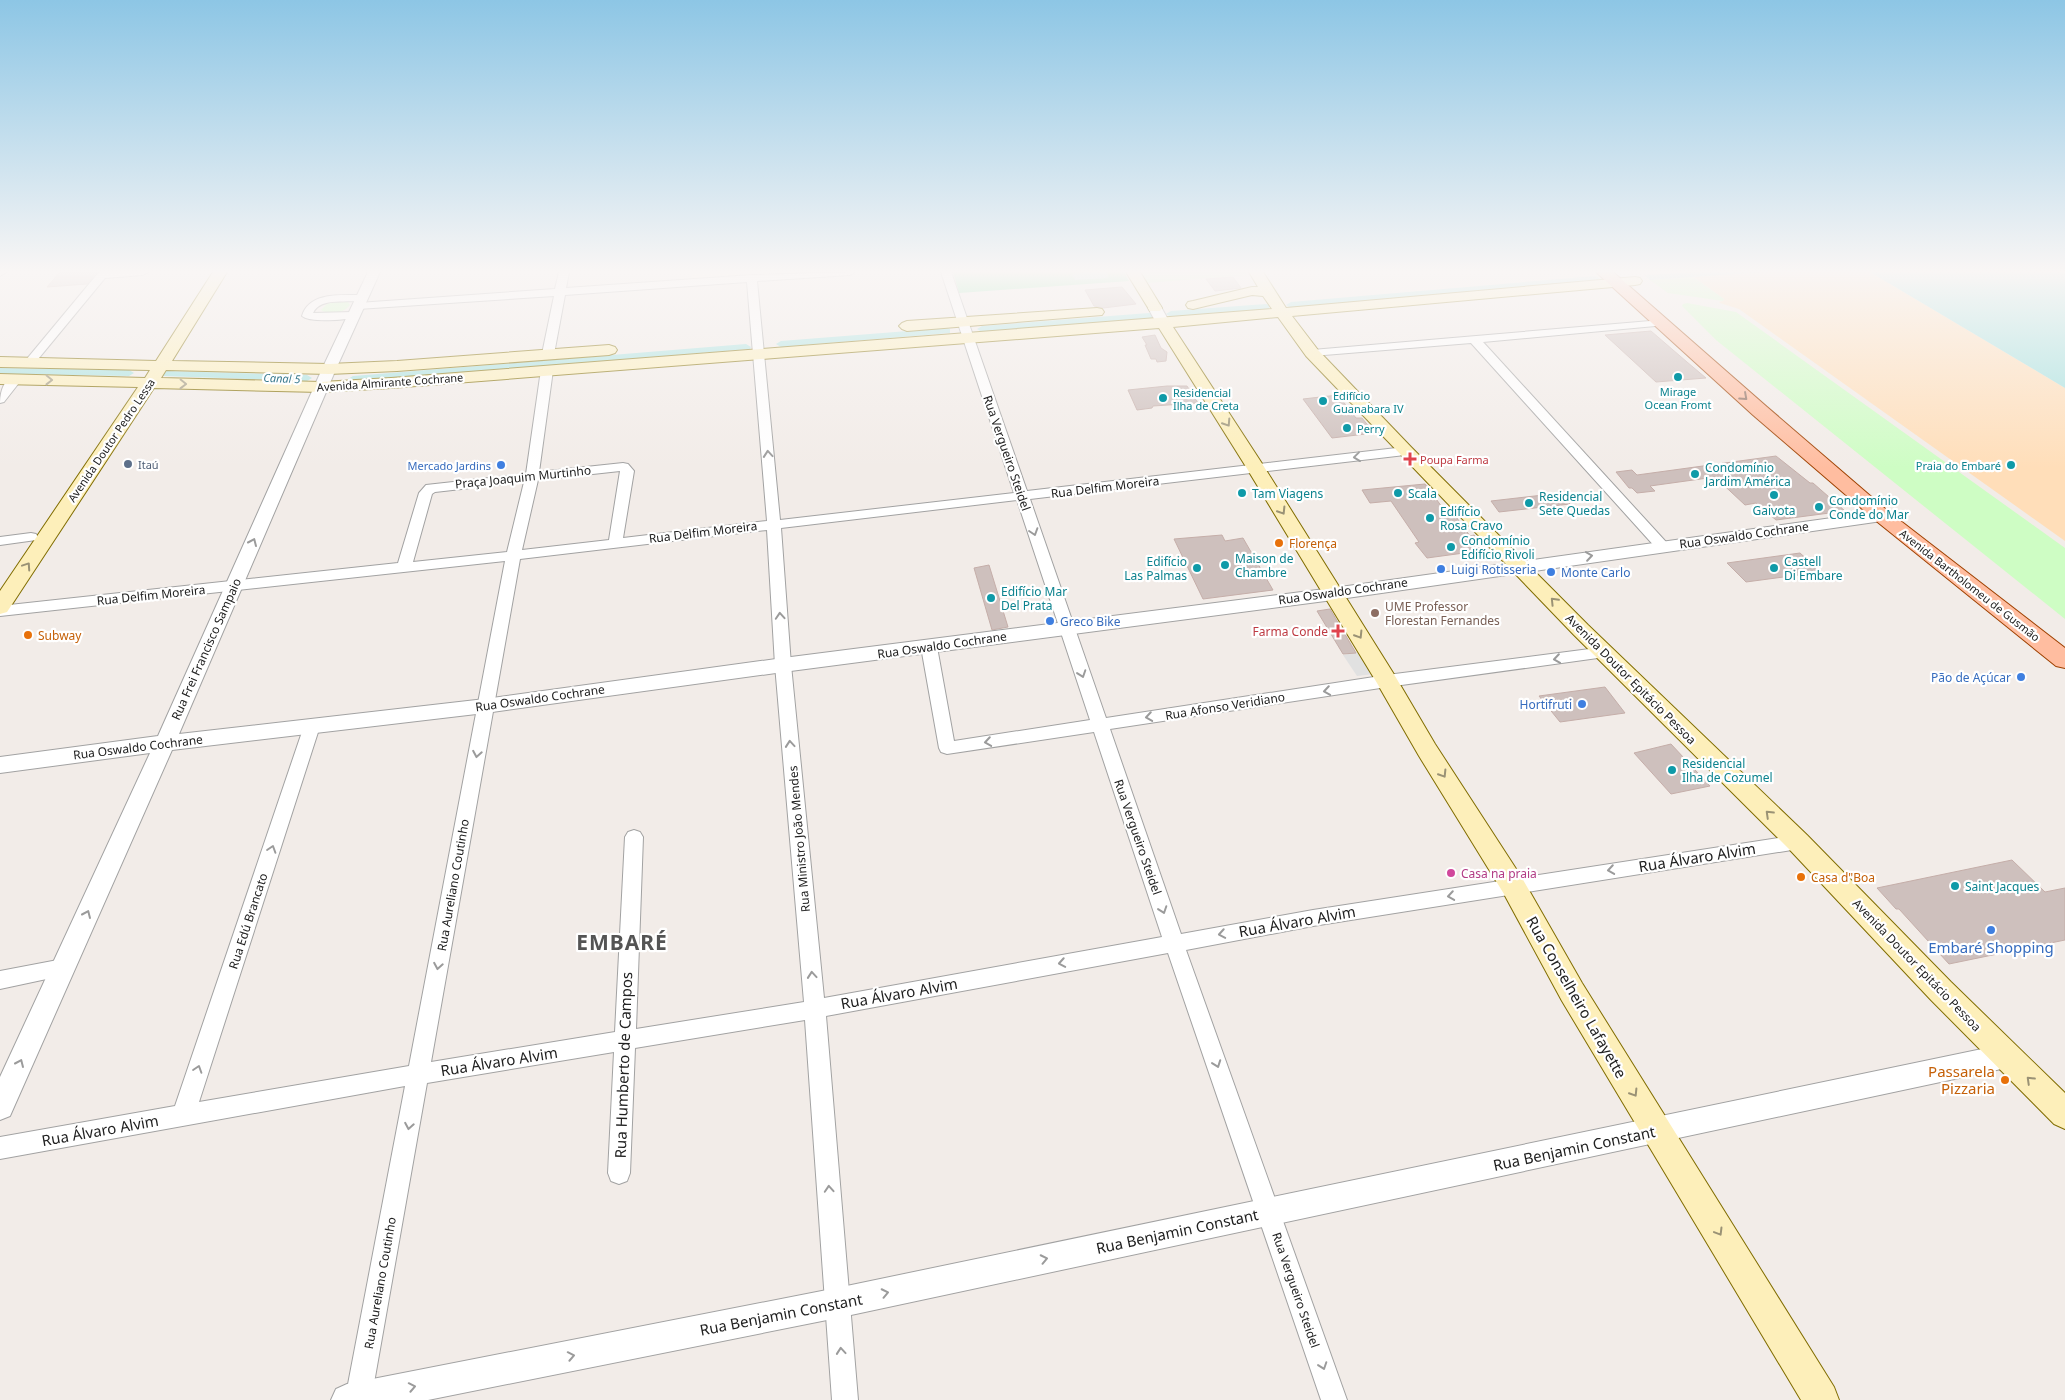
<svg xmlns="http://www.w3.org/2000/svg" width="2065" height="1400" font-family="'Noto Sans',sans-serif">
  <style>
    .education { fill: #fff8e4 }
    .sand { fill: #ffdeb9 }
    .park { fill: #cefdc4 }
    .pitch { fill: #82e5a5 }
    .parking { fill: #e1e1e1 }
    .water { fill: #a6e2e0 }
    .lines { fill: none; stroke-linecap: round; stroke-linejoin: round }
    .canal { fill: #a6e2e0; fill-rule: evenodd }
    .building { fill: #cec0bd; stroke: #c5aea9 }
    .minor-casing { stroke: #a2a2a2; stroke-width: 2 }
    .tertiary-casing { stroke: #a2a2a2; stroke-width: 2 }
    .secondary-casing { stroke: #816d00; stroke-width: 2 }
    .primary-casing { stroke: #9f4100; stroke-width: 2 }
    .minor { fill: #fff; fill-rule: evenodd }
    .tertiary { fill: #fff; fill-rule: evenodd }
    .secondary { fill: #fdefba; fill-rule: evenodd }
    .primary { fill: #ffbda0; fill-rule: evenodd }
    .oneway { stroke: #9a9275 }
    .oneway2 { stroke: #906f60 }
    .oneway3 { stroke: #9b9b9b }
    .culture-dot { fill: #0f9aa8; stroke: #fff; stroke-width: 2 }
    .health-dot { fill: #e0444e; stroke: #fff; stroke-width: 2 }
    .service-dot { fill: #5c6f8a; stroke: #fff; stroke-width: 2 }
    .shop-dot { fill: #3f7fe0; stroke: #fff; stroke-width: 2 }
    .food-dot { fill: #e8710a; stroke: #fff; stroke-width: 2 }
    .education-dot { fill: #8d6e63; stroke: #fff; stroke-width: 2 }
    .hotel-dot { fill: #d1479c; stroke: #fff; stroke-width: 2 }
    .labels { text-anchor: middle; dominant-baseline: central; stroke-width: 4.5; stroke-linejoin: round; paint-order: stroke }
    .far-water-label { font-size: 11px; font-style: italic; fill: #397a8e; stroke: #fff }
    .far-street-label { font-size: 11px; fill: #212121; stroke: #fff }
    .far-culture-label { font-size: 11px; fill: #0d838f; stroke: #fff; text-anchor: start }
    .far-health-label { font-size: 11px; fill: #be3a42; stroke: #fff; text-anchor: start }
    .far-service-label { font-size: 11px; fill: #4e5e75; stroke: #fff; text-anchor: start }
    .far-shop-label { font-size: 11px; fill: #366cbe; stroke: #fff; text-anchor: end }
    .street-label { font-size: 12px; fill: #212121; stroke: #fff }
    .culture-label { font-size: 12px; fill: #0d838f; stroke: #fff; text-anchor: start }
    .food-label { font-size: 12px; fill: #c56008; stroke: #fff; text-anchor: start }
    .shop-label { font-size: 12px; fill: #366cbe; stroke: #fff; text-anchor: start }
    .education-label { font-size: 12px; fill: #785e54; stroke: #fff; text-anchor: start }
    .health-label { font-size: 12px; fill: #be3a42; stroke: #fff; text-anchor: end }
    .hotel-label { font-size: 12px; fill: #b23c85; stroke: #fff; text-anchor: start }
    .near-street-label { font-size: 15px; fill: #212121; stroke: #fff }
    .near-shop-label { font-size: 15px; fill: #366cbe; stroke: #fff }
    .near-food-label { font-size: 15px; fill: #c56008; stroke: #fff; text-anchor: end }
    .near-district-label { font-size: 21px; font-weight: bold; letter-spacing: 1px; fill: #545454; stroke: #fff }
  </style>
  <rect width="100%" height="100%" fill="#f2ece8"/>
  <polygon class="education" points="692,272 798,272 692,279"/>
  <polygon class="sand" points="1687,272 1870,272 2065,388 2065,541 1739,309 1720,303 1719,302 1723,301 1724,299"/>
  <g class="park">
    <polygon points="1140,272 1246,272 1248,275 1147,283"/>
    <polygon points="1693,277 1724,299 1723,301 1668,293 1650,280"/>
    <path d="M336 301 348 302 350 305C344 313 330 316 321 310L327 304Z"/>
    <polygon points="1687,303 1736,312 2065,548 2065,619 1716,340 1682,306 1683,304"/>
  </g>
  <polygon class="pitch" points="953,272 1124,272 1129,281 959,293"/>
  <polygon class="parking" points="1359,652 1373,674 1357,676 1343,655"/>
  <g class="water">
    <polygon points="1083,272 1107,272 1108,278 1075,280 1072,274 1083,273"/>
    <polygon points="1700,272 1764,272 1650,280 1645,275"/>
    <polygon points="1870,272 2065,272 2065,388"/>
  </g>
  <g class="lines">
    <g class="canal">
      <polygon points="1595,276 1600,279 1598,281 1291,308 1286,305 1291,302"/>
      <polygon points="1266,304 1269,305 1269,309 1171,317 1166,314 1171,311"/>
      <polygon points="1149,313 1153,314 1153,318 982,332 977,329 982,326"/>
      <polygon points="946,328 950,329 950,333 781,347 776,344 781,341"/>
      <polygon points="746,344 751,347 750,349 353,382 348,379 353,376"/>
      <polygon points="0,368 129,370 134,373 129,376 0,374"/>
      <polygon points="167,371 307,375 312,378 307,381 163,376 162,374"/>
    </g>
  </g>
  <g class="building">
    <polygon points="60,272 97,272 87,284 47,287"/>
    <polygon points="1233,277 1241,288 1215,291 1206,279"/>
    <polygon points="1122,287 1136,304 1103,308 1094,306 1085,290"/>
    <polygon points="1651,331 1687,362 1706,378 1656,382 1605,335"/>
    <polygon points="1155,335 1161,348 1167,352 1166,361 1157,362 1156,359 1151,359 1145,345 1147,345 1142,337"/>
    <polygon points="1167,386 1187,386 1198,403 1153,406 1152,408 1137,410 1128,390"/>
    <polygon points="1338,395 1356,418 1362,418 1374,433 1332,438 1303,399"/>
    <polygon points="1776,456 1810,483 1813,483 1845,511 1776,520 1756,503 1745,505 1715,477 1650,486 1655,491 1637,493 1632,488 1629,488 1616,472 1632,470 1637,475"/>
    <polygon points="1425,484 1445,511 1451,510 1470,536 1474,535 1486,550 1427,558 1415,543 1419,542 1391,501 1370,503 1362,490"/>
    <polygon points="1561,493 1570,504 1499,512 1491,501"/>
    <polygon points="1222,535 1225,541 1243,538 1273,590 1203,599 1174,539"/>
    <polygon points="1800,553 1821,572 1746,582 1727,563"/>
    <polygon points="989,565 1008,627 992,630 974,568"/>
    <polygon points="1330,609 1356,653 1343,654 1317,611"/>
    <polygon points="1605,687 1625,713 1560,722 1539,696"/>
    <polygon points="1671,744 1710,786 1671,794 1634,753"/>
    <polygon points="2012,860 2045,892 2065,888 2065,940 1949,964 1899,909 1896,909 1877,888"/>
  </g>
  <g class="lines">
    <defs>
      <g id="minor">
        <polygon points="0,272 6,272 0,276"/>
        <polygon points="99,272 148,272 143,275 105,278 34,364 26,364 24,362 26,360"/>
        <path d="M559 272H569L566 288 752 275 855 272 850 275 757 281 780 520 1014 493 941 272H951L1027 491 1405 447 1409 448 1411 451 1405 455 1030 499 1106 718 1387 675 1605 647 1611 648 1613 652 1611 656 1605 657 1387 687 1110 729 1181 934 1313 910 1798 835 1804 837 1807 842 1804 847 1798 849 1313 926 1186 950 1347 1400H1321L1168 953 826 1016 858 1400H832L805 1020 635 1048 630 1173 627 1181 619 1184 611 1181 608 1173 614 1052 427 1083 371 1400H345L405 1086 0 1159V1137L175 1106 304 726 306 722 312 720 318 722 320 726 199 1102 409 1066 505 561 0 616V606L398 563 419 493 426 485 526 474 541 370 547 367 553 370 539 472 623 463 628 464 634 471 623 538 767 521 747 282 565 295 554 354 548 357 542 354 554 296 358 309 353 306 358 303 555 289ZM620 471 609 540 522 550 538 480ZM524 482 507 552 413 562 432 494 435 492ZM1017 500 1090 720 954 741 937 647 934 643 929 642 924 643 921 647 939 748 941 752 947 754 1094 732 1162 937 824 998 791 665 781 528ZM767 530 775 665 804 1002 636 1029 643 837 640 832 634 830 628 832 625 837 615 1032 431 1062 520 559Z"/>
        <path d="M361 295 365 296 366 298 365 300C349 304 321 296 313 313L353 312 357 313 358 315 357 317C346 320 310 323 302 316 309 292 340 295 361 295Z"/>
        <polygon points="1662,320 1667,323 1666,325 1483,342 1667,543 1669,546 1667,549 1657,549 1471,343 1312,356 1306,353 1312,350"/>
        <path d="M16 375 22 379 4 402 0 403C0 392 4 378 16 375Z"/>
        <polygon points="31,533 36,534 38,537 36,540 0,545 0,537"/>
        <polygon points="63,959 70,962 73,968 70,974 0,989 0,971"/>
      </g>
      <g id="tertiary">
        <polygon points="368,272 380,272 336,369 179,734 485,699 783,658 1333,588 1882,511 1888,512 1890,516 1888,520 1882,521 1333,600 783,672 485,713 172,750 10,1116 0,1120 0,1077 150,753 0,773 0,757 158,736 322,369"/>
        <polygon points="1155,304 1160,305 1170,323 1168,326 1158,326 1148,308"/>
        <polygon points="2006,1044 2015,1047 2019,1056 2015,1065 2006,1068 837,1318 428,1400 331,1400 336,1389 347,1384 837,1288"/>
      </g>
      <g id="secondary">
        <polygon points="213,272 227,272 172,361 329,364 397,361 609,345 615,347 617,350 615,353 609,355 397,371 329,374 166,370 161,378 321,382 391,378 1272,309 1263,296 1252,295 1193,309 1188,308 1186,305 1188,302 1193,301 1252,287 1258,287 1249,272 1263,272 1286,308 1635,277 1640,278 1642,281 1640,284 1635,285 1292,316 1318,350 1411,447 1588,625 1807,835 1951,982 2065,1093 2065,1129 2054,1124 1931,1000 1789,849 1574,635 1306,356 1278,317 1173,327 1261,462 1395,676 1435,744 1522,878 1582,983 1834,1387 1839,1400 1801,1400 1562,1001 1504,894 1419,756 1377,683 1243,462 1159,328 391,388 321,392 154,388 7,612 0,614 0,591 138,387 0,384 0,374 145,378 150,370 0,367 0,357 156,361"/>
        <polygon points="1126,272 1140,272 1162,308 1160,311 1150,311"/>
        <polygon points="1097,308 1102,309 1104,312 1102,315 907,331 902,329 899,326 902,323 907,321"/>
      </g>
      <polygon id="primary" points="1596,272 1613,272 1767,407 1889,512 2065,648 2065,668 2056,666 1875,520 1753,415"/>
    </defs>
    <use href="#minor" class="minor-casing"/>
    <use href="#tertiary" class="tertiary-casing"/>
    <use href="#secondary" class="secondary-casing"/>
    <use href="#primary" class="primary-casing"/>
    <use href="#minor" class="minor"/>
    <use href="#tertiary" class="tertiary"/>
    <use href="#secondary" class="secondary"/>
    <use href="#primary" class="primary"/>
  </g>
  <defs><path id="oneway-chevron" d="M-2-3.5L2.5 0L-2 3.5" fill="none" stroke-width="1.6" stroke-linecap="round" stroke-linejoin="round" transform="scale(1.25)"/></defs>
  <g class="oneway">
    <use href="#oneway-chevron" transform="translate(49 380) rotate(1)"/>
    <use href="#oneway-chevron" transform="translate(183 384) rotate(1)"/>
    <use href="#oneway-chevron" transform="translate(1227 423) rotate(57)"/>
    <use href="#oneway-chevron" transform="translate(1282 511) rotate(58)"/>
    <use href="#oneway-chevron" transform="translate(27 566) rotate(-56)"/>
    <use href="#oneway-chevron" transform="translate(1554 601) rotate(-134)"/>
    <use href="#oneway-chevron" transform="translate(1359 635) rotate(58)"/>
    <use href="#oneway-chevron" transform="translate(1443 774) rotate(58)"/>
    <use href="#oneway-chevron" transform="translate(1769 814) rotate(-136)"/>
    <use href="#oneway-chevron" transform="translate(2030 1080) rotate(-136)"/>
    <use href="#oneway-chevron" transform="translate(1634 1093) rotate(58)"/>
    <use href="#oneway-chevron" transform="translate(1719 1232) rotate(59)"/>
  </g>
  <use class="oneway2" href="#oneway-chevron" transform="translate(1744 397) rotate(42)"/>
  <g class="oneway3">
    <use href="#oneway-chevron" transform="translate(768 454) rotate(-95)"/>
    <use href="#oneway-chevron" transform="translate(1357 457) rotate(173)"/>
    <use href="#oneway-chevron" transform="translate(1034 532) rotate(72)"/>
    <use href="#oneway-chevron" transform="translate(253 542) rotate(-66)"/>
    <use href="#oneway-chevron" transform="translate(1589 556) rotate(-8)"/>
    <use href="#oneway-chevron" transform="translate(780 616) rotate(-94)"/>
    <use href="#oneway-chevron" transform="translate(1557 659) rotate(172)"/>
    <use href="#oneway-chevron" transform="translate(1082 674) rotate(71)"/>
    <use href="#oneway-chevron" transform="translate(1327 691) rotate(171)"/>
    <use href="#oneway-chevron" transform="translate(1149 717) rotate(171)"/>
    <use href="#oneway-chevron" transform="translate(988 742) rotate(171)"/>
    <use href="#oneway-chevron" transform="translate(790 744) rotate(-95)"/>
    <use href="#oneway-chevron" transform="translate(477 754) rotate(100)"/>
    <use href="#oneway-chevron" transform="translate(272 849) rotate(-72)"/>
    <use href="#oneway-chevron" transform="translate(1611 870) rotate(171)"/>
    <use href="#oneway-chevron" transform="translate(1451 896) rotate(171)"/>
    <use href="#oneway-chevron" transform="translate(1163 910) rotate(71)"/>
    <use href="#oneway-chevron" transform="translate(87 914) rotate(-66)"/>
    <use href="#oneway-chevron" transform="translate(1222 934) rotate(170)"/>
    <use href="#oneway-chevron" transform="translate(1062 963) rotate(170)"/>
    <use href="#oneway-chevron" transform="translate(438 966) rotate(100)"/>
    <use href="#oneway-chevron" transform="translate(812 975) rotate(-95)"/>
    <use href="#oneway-chevron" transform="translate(20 1063) rotate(-66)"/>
    <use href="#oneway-chevron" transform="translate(1217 1064) rotate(70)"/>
    <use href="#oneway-chevron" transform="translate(198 1069) rotate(-72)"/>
    <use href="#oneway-chevron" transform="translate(409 1126) rotate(100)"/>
    <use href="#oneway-chevron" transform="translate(829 1189) rotate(-94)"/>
    <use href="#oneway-chevron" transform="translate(1044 1259) rotate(-12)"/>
    <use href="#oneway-chevron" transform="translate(885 1293) rotate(-12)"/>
    <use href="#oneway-chevron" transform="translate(841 1351) rotate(-95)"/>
    <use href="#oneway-chevron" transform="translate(571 1356) rotate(-11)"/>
    <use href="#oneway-chevron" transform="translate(1323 1366) rotate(71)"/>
    <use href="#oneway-chevron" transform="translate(412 1387) rotate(-11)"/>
  </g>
  <linearGradient id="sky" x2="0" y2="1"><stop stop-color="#8dc6e5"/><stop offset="0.58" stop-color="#f9f6f5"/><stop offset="1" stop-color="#f9f6f5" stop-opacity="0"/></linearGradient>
  <rect width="2065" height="468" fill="url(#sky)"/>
  <g class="culture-dot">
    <circle cx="1678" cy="377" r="5"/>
    <circle cx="1163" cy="398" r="5"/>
    <circle cx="1323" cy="401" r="5"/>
    <circle cx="1347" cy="428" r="5"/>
    <circle cx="2011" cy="465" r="5"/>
    <circle cx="1695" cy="474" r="5"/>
    <circle cx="1242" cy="493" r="5"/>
    <circle cx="1398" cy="493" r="5"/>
    <circle cx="1774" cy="495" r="5"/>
    <circle cx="1529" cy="503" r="5"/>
    <circle cx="1819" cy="507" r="5"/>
    <circle cx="1430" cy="518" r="5"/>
    <circle cx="1451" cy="547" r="5"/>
    <circle cx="1225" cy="565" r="5"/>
    <circle cx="1197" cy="568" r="5"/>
    <circle cx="1774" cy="568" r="5"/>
    <circle cx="991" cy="598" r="5"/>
    <circle cx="1672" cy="770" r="5"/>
    <circle cx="1955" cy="886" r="5"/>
  </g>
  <g class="health-dot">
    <path d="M1407.5 451.5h5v5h5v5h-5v5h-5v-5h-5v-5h5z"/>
    <path d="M1335.5 623.5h5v5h5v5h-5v5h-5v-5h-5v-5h5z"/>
  </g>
  <circle class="service-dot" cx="128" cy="464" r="5"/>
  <g class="shop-dot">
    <circle cx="501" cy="465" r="5"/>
    <circle cx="1441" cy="569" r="5"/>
    <circle cx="1551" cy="572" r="5"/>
    <circle cx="1050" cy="621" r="5"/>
    <circle cx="2021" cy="677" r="5"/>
    <circle cx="1582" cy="704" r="5"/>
    <circle cx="1991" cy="930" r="5"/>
  </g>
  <g class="food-dot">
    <circle cx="1279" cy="543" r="5"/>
    <circle cx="28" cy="635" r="5"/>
    <circle cx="1801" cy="877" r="5"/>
    <circle cx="2005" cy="1080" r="5"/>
  </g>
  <circle class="education-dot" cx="1375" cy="613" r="5"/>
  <circle class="hotel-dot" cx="1451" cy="873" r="5"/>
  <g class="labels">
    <g class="far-water-label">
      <text transform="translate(282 378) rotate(2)">Canal 5</text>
    </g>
    <g class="far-street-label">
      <text transform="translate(390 382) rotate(-4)">Avenida Almirante Cochrane</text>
      <text transform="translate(111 440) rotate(-56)">Avenida Doutor Pedro Lessa</text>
      <text transform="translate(1970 585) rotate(38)">Avenida Bartholomeu de Gusmão</text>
    </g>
    <g class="far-culture-label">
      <text x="1678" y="391" text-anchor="middle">Mirage<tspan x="1678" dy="13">Ocean Fromt</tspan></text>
      <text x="1173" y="392">Residencial<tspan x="1173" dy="13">Ilha de Creta</tspan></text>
      <text x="1333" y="395">Edifício<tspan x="1333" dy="13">Guanabara IV</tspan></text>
      <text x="1357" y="428">Perry</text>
      <text x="2001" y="465" text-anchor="end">Praia do Embaré</text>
    </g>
    <g class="far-health-label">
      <text x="1420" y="459">Poupa Farma</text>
    </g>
    <g class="far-service-label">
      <text x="138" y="464">Itaú</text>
    </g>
    <g class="far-shop-label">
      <text x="491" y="465">Mercado Jardins</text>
    </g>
    <g class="street-label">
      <text transform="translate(1007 453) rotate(71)">Rua Vergueiro Steidel</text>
      <text transform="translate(523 477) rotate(-6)">Praça Joaquim Murtinho</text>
      <text transform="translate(1105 487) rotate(-7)">Rua Delfim Moreira</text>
      <text transform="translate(703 532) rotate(-7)">Rua Delfim Moreira</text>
      <text transform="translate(1744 535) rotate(-8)">Rua Oswaldo Cochrane</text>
      <text transform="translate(1343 591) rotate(-8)">Rua Oswaldo Cochrane</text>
      <text transform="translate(151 595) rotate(-6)">Rua Delfim Moreira</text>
      <text transform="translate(942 645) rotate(-8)">Rua Oswaldo Cochrane</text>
      <text transform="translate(206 649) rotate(-66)">Rua Frei Francisco Sampaio</text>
      <text transform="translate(1631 679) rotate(45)">Avenida Doutor Epitácio Pessoa</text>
      <text transform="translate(540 698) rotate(-8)">Rua Oswaldo Cochrane</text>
      <text transform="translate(1225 706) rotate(-9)">Rua Afonso Veridiano</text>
      <text transform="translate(138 747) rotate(-7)">Rua Oswaldo Cochrane</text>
      <text transform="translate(1138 837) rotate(71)">Rua Vergueiro Steidel</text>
      <text transform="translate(799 839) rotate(-95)">Rua Ministro João Mendes</text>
      <text transform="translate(453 885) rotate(-80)">Rua Aureliano Coutinho</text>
      <text transform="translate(248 921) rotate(-72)">Rua Edú Brancato</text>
      <text transform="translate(1917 965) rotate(46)">Avenida Doutor Epitácio Pessoa</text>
      <text transform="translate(380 1283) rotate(-80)">Rua Aureliano Coutinho</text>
      <text transform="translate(1296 1290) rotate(71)">Rua Vergueiro Steidel</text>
    </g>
    <g class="culture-label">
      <text x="1705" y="467">Condomínio<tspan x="1705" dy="14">Jardim América</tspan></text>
      <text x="1252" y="493">Tam Viagens</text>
      <text x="1408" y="493">Scala</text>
      <text x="1539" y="496">Residencial<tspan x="1539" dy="14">Sete Quedas</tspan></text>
      <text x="1829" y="500">Condomínio<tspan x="1829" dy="14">Conde do Mar</tspan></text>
      <text x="1774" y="510" text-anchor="middle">Gaivota</text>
      <text x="1440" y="511">Edifício<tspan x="1440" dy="14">Rosa Cravo</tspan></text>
      <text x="1461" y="540">Condomínio<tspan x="1461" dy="14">Edifício Rivoli</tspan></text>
      <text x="1235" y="558">Maison de<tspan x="1235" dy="14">Chambre</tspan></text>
      <text x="1187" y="561" text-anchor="end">Edifício<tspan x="1187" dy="14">Las Palmas</tspan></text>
      <text x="1784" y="561">Castell<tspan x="1784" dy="14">Di Embare</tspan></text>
      <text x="1001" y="591">Edifício Mar<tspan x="1001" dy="14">Del Prata</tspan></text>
      <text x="1682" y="763">Residencial<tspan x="1682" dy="14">Ilha de Cozumel</tspan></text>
      <text x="1965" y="886">Saint Jacques</text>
    </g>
    <g class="food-label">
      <text x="1289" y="543">Florença</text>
      <text x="38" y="635">Subway</text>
      <text x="1811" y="877">Casa d"Boa</text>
    </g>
    <g class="shop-label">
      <text x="1451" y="569">Luigi Rotisseria</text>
      <text x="1561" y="572">Monte Carlo</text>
      <text x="1060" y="621">Greco Bike</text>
      <text x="2011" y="677" text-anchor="end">Pão de Açúcar</text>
      <text x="1572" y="704" text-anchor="end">Hortifruti</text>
    </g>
    <g class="education-label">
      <text x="1385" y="606">UME Professor<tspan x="1385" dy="14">Florestan Fernandes</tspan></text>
    </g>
    <g class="health-label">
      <text x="1328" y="631">Farma Conde</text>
    </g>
    <g class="hotel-label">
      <text x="1461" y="873">Casa na praia</text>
    </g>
    <g class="near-street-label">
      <text transform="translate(1697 857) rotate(-9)">Rua Álvaro Alvim</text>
      <text transform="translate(1297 921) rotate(-10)">Rua Álvaro Alvim</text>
      <text transform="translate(899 993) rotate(-10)">Rua Álvaro Alvim</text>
      <text transform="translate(1577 997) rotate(60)">Rua Conselheiro Lafayette</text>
      <text transform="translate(499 1061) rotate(-9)">Rua Álvaro Alvim</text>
      <text transform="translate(623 1065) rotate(-88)">Rua Humberto de Campos</text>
      <text transform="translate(100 1130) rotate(-10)">Rua Álvaro Alvim</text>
      <text transform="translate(1574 1148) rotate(-12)">Rua Benjamin Constant</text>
      <text transform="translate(1177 1231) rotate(-12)">Rua Benjamin Constant</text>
      <text transform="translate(781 1314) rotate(-11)">Rua Benjamin Constant</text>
    </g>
    <g class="near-shop-label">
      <text x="1991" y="947">Embaré Shopping</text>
    </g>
    <g class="near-food-label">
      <text x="1995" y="1071">Passarela<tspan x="1995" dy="17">Pizzaria</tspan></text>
    </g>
    <g class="near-district-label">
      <text x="622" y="942">EMBARÉ</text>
    </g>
  </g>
</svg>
